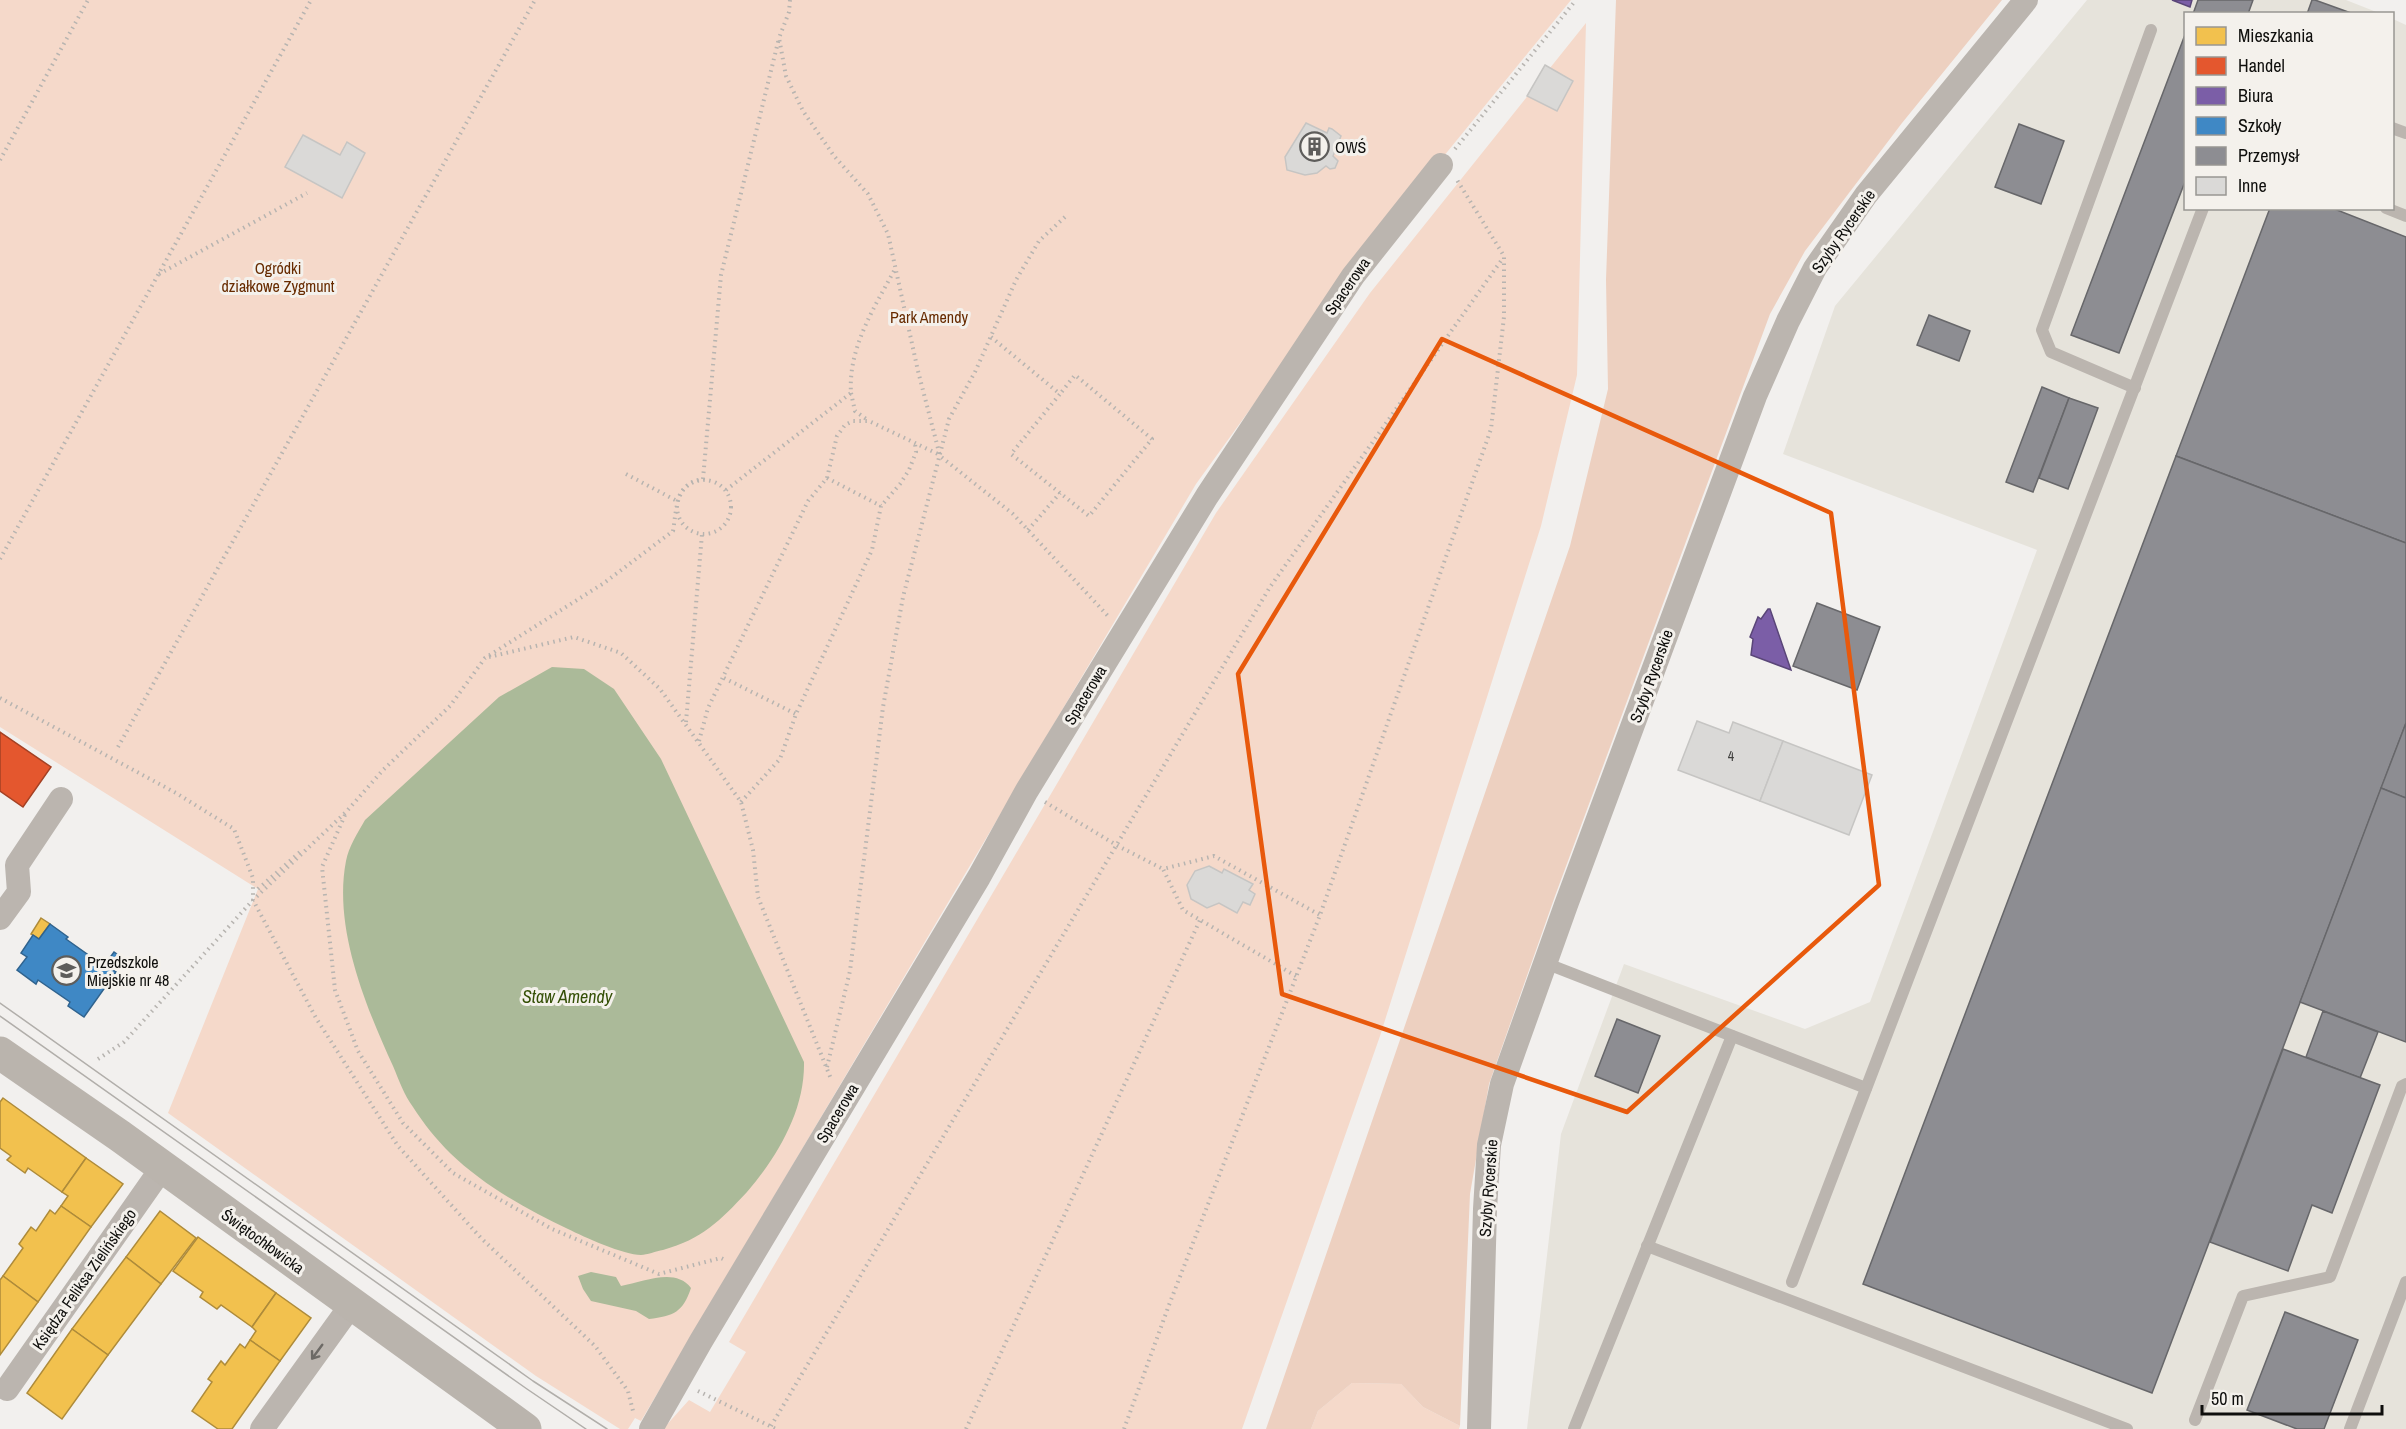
<svg xmlns="http://www.w3.org/2000/svg" width="2406" height="1429" font-family="'Archivo Narrow',sans-serif">
  <style>
    .built { fill: #e6e3db }
    .green { fill: #f5d9ca }
    .forest { fill: #edd0c0 }
    .water { fill: #abba99 }
    .homes { fill: #f2c14e; stroke: #ae8b3a; stroke-width: 1.5 }
    .shops { fill: #e4572e; stroke: #a44124; stroke-width: 1.5 }
    .offices { fill: #7b5ea7; stroke: #5a4678; stroke-width: 1.5 }
    .schools { fill: #3f88c5; stroke: #30638e; stroke-width: 1.5 }
    .industry { fill: #8d8d92; stroke: #67676a; stroke-width: 1.5 }
    .building { fill: #dad9d7; stroke: #c6c5c3; stroke-width: 1.5 }
    .lines { fill: none; stroke-linecap: round; stroke-linejoin: round }
    .path { stroke: #b7b4b0; stroke-width: 4; stroke-dasharray: 1.5 4.5; stroke-linecap: butt }
    .lane { stroke: #bbb5af; stroke-width: 12 }
    .street { stroke: #bbb5af; stroke-width: 24 }
    .secondary { stroke: #bab4ad; stroke-width: 33 }
    .tram { stroke: #b1aeaa; stroke-width: 1.5 }
    .oneway { stroke: #6d6a66 }
    .marked { fill: none; stroke: #e8590c; stroke-width: 4.5; stroke-linejoin: round }
    .labels { text-anchor: middle; dominant-baseline: central; stroke-width: 6; stroke-linejoin: round; paint-order: stroke }
    .number-label { font-size: 14px; fill: #424240 }
    .poi-label { font-size: 16px; fill: #0e0e0c; stroke: #f4f1ec; text-anchor: start }
    .street-label { font-size: 16px; fill: #0e0e0c; stroke: #f4f1ec }
    .park-label { font-size: 16px; fill: #672b00; stroke: #f4f1ec }
    .water-label { font-size: 18px; font-style: italic; fill: #355007; stroke: #f4f1ec }
  </style>
  <rect width="100%" height="100%" fill="#f2f0ee"/>
  <polygon class="built" points="2087,0 2346,0 2379,13 2186,14 2186,208 2392,208 2393,19 2406,25 2406,1429 1527,1429 1561,1134 1624,964 1805,1029 1870,1002 2037,550 1783,454 1835,306"/>
  <g class="green">
    <polygon points="0,0 1571,0 1351,270 1196,484 641,1421 635,1418 628,1429 620,1429 536,1376 168,1113 258,889 0,727"/>
    <polygon points="1586,23 1577,375 1541,526 1380,1036 1242,1429 663,1429 689,1400 710,1412 746,1352 729,1342 1216,513 1370,293"/>
    <polygon points="1352,1383 1401,1384 1423,1407 1460,1426 1459,1429 1311,1429 1318,1411"/>
  </g>
  <polygon class="forest" points="1616,0 2002,0 1902,123 1805,251 1770,314 1555,896 1489,1084 1470,1194 1460,1426 1423,1407 1401,1384 1352,1383 1318,1411 1311,1429 1266,1429 1570,546 1608,389 1606,280"/>
  <g class="water">
    <path d="M552 667 584 669 614 689 661 759 804 1062C805 1110 778 1156 747 1192 720 1221 702 1239 663 1250 656 1251 647 1255 641 1255 624 1255 584 1237 568 1229 527 1210 483 1185 450 1153 437 1140 423 1123 413 1107 404 1095 399 1080 393 1066 366 1007 333 928 346 861 349 846 357 834 365 820L499 697Z"/>
    <path d="M591 1272 616 1277 621 1286C644 1282 675 1267 691 1288 683 1312 674 1316 649 1319L636 1311 591 1301 583 1289 578 1276Z"/>
  </g>
  <g class="homes">
    <polygon points="41,918 50,924 39,939 31,934"/>
    <polygon points="3,1098 86,1158 62,1192 28,1168 25,1173 7,1160 11,1156 0,1148 0,1102"/>
    <polygon points="86,1158 123,1184 91,1227 61,1206 68,1196 62,1192"/>
    <polygon points="61,1206 91,1227 38,1302 3,1276 23,1248 19,1244 31,1227 36,1231 50,1210 55,1214"/>
    <polygon points="160,1211 196,1238 161,1284 126,1257"/>
    <polygon points="198,1237 276,1293 252,1327 221,1305 217,1309 200,1297 203,1292 173,1271"/>
    <polygon points="126,1257 161,1284 108,1355 72,1329"/>
    <polygon points="3,1276 38,1302 0,1355 0,1280"/>
    <polygon points="276,1293 311,1318 280,1361 250,1340 256,1331 252,1327"/>
    <polygon points="72,1329 108,1355 62,1419 27,1393"/>
    <polygon points="250,1340 280,1361 232,1429 218,1429 192,1411 212,1382 208,1379 221,1361 225,1365 240,1344 245,1348"/>
  </g>
  <polygon class="shops" points="0,732 51,767 23,807 0,791"/>
  <g class="offices">
    <polygon points="2172,0 2192,0 2190,7"/>
    <polygon points="1768,609 1770,609 1791,670 1751,655 1753,639 1750,637 1758,617 1761,619"/>
  </g>
  <polygon class="schools" points="50,924 68,937 66,939 97,961 99,959 106,963 114,952 121,957 112,969 116,972 84,1017 68,1006 70,1002 38,980 36,984 17,970 27,957 21,953 33,935 39,939"/>
  <g class="industry">
    <polygon points="2198,0 2253,0 2248,14 2193,14"/>
    <polygon points="2312,0 2315,0 2351,13 2307,14"/>
    <polygon points="2186,32 2186,179 2119,353 2071,335"/>
    <polygon points="2019,124 2064,141 2041,204 1995,187"/>
    <polygon points="2270,208 2332,208 2406,237 2406,543 2176,456"/>
    <polygon points="1929,315 1970,331 1959,361 1917,345"/>
    <polygon points="2042,387 2069,398 2033,492 2006,482"/>
    <polygon points="2069,398 2098,408 2068,489 2039,478"/>
    <polygon points="2176,456 2406,543 2406,723 2152,1393 1863,1284"/>
    <polygon points="1817,603 1880,627 1857,690 1793,666"/>
    <polygon points="2406,723 2406,798 2381,788"/>
    <polygon points="2381,788 2406,798 2406,1042 2300,1002"/>
    <polygon points="2323,1011 2378,1032 2360,1078 2306,1057"/>
    <polygon points="1617,1019 1660,1036 1638,1093 1595,1076"/>
    <polygon points="2283,1049 2380,1085 2332,1213 2312,1205 2288,1271 2210,1242"/>
    <polygon points="2285,1312 2358,1340 2324,1429 2297,1429 2247,1410"/>
  </g>
  <g class="building">
    <polygon points="1545,65 1573,81 1557,111 1527,96"/>
    <polygon points="1306,123 1327,133 1329,128 1332,129 1341,136 1333,156 1338,161 1335,168 1330,169 1326,166 1317,173 1305,175 1287,170 1285,157"/>
    <polygon points="303,135 340,155 347,142 365,153 342,198 285,167"/>
    <polygon points="1697,721 1729,733 1733,722 1783,741 1760,801 1678,770"/>
    <polygon points="1783,741 1872,775 1849,835 1760,801"/>
    <polygon points="1209,866 1222,873 1224,869 1253,884 1249,890 1255,894 1250,905 1243,902 1237,913 1219,903 1207,908 1191,899 1187,885 1195,871"/>
  </g>
  <g class="lines">
    <g class="path">
      <polyline points="790,0 789,12 779,38 786,76 803,111 834,156 868,194 888,234 918,371 940,456 1013,514 1108,616"/>
      <polyline points="1455,149 1576,0"/>
      <polyline points="0,160 88,0"/>
      <polyline points="159,274 307,193"/>
      <polyline points="991,337 1060,394 1011,454 1089,516 1152,439 1075,375 1060,394"/>
      <polyline points="851,393 855,411 869,421"/>
      <polyline points="626,474 677,501"/>
      <polyline points="827,478 881,506"/>
      <circle cx="704" cy="507" r="27"/>
      <path d="M726 490 851 393C848 348 874 308 895 269"/>
      <polyline points="1028,530 1060,493"/>
      <polyline points="0,559 311,0"/>
      <polyline points="489,657 574,637 621,653 660,689 741,802 753,850 758,897 831,1079"/>
      <polyline points="724,678 796,714"/>
      <polyline points="0,698 176,793 234,829 253,878 253,900 316,1018 398,1146 481,1238 595,1346 628,1391 633,1411"/>
      <polyline points="686,722 702,534"/>
      <polyline points="699,741 708,708 808,501 827,478 837,436 845,425 853,421 869,421 940,455"/>
      <polyline points="118,747 535,0"/>
      <polyline points="741,802 780,759 796,714 872,550 881,506 900,484 909,470 916,452 915,444"/>
      <polyline points="1045,802 1118,846 1163,869"/>
      <polyline points="345,815 322,867 335,990 358,1051 403,1123 453,1173 552,1229 659,1274 721,1258 723,1259"/>
      <polyline points="258,889 300,852"/>
      <polyline points="1296,976 1183,910 1163,869 1214,856 1320,915"/>
      <path d="M98 1059 124 1042 253 900 346 812 383 770 450 706 485 658 604 583 673 531C677 508 675 483 703 479L721 275 779 38"/>
      <polyline points="827,1067 850,971 883,707 903,597 949,419 975,372 1016,280 1039,241 1066,216"/>
      <polyline points="698,1391 776,1429"/>
      <polyline points="771,1426 1270,587 1503,258"/>
      <polyline points="966,1429 1200,920"/>
      <polyline points="1124,1429 1169,1305 1320,915 1491,429 1504,317 1504,256 1457,180"/>
    </g>
    <g class="lane">
      <polyline points="2392,128 2406,133"/>
      <polyline points="2386,208 2406,216"/>
      <polyline points="2135,388 2051,352 2042,330 2151,30"/>
      <polyline points="1545,963 1866,1088"/>
      <polyline points="1647,1246 2127,1429"/>
      <polyline points="1792,1282 2203,208"/>
      <polyline points="2195,1420 2243,1296 2330,1277 2402,1086 2406,1084"/>
      <polyline points="1574,1429 1732,1036"/>
      <polyline points="2350,1429 2406,1282"/>
    </g>
    <g class="street">
      <polyline points="0,918 19,892 17,865 61,799"/>
      <polyline points="7,1389 162,1168"/>
      <polyline points="262,1429 352,1304"/>
      <polyline points="651,1429 701,1341 979,877 1026,792 1207,496 1353,276 1441,165"/>
      <polyline points="1479,1429 1485,1209 1489,1145 1502,1084 1566,905 1755,396 1788,321 1815,268 1866,195 2026,0"/>
    </g>
    <polyline class="secondary" points="0,1053 120,1136 525,1429"/>
    <g class="tram">
      <polyline points="0,1003 533,1381 607,1429"/>
      <polyline points="0,1016 527,1389 586,1429"/>
    </g>
  </g>
  <defs><path id="oneway-shaft" d="M-6 0H5M1.5-3L5.5 0L1.5 3" fill="none" stroke-width="1.6" stroke-linecap="round" stroke-linejoin="round" transform="scale(1.5)"/></defs>
  <use class="oneway" href="#oneway-shaft" transform="translate(317 1352) rotate(126)"/>
  <path class="marked" d="M1442 339 1831 513 1879 885 1627 1112 1282 994 1238 674Z"/>
  <defs>
    <symbol id="building-ring" viewBox="-11 -11 22 22"><circle r="9.5" fill="#f4f1ec" stroke="#5e5d5b" stroke-width="1.5"/><path d="M-4-6H4V6H1V3H-1V6H-4ZM-2.5-4.3h1.7v1.8h-1.7ZM.8-4.3h1.7v1.8H.8ZM-2.5-1h1.7V.8h-1.7ZM.8-1h1.7V.8H.8Z" fill="#5e5d5b"/></symbol>
    <symbol id="school-ring" viewBox="-11 -11 22 22"><circle r="9.5" fill="#f4f1ec" stroke="#5e5d5b" stroke-width="1.5"/><path d="M0-5L7-2L0 1L-7-2ZM-4 1L0 2.5L4 1V4Q0 6-4 4Z" fill="#5e5d5b"/></symbol>
  </defs>
  <g fill-rule="evenodd">
    <use href="#building-ring" x="1298" y="130" width="33" height="33"/>
    <use href="#school-ring" x="50" y="954" width="33" height="33"/>
  </g>
  <g class="labels">
    <g class="number-label">
      <text x="1731" y="756">4</text>
    </g>
    <g class="poi-label">
      <text x="1335" y="147">OWŚ</text>
      <text x="87" y="962">Przedszkole<tspan x="87" dy="18">Miejskie nr 48</tspan></text>
    </g>
    <g class="street-label">
      <text transform="translate(1843 231) rotate(-55)">Szyby Rycerskie</text>
      <text transform="translate(1347 286) rotate(-55)">Spacerowa</text>
      <text transform="translate(1651 676) rotate(-70)">Szyby Rycerskie</text>
      <text transform="translate(1085 695) rotate(-59)">Spacerowa</text>
      <text transform="translate(837 1113) rotate(-59)">Spacerowa</text>
      <text transform="translate(1488 1188) rotate(-86)">Szyby Rycerskie</text>
      <text transform="translate(263 1241) rotate(36)">Świętochłowicka</text>
      <text transform="translate(84 1279) rotate(-55)">Księdza Feliksa Zielińskiego</text>
    </g>
    <g class="park-label">
      <text x="278" y="268">Ogródki<tspan x="278" dy="18">działkowe Zygmunt</tspan></text>
      <text x="929" y="317">Park Amendy</text>
    </g>
    <g class="water-label">
      <text x="567" y="996">Staw Amendy</text>
    </g>
  </g>
  <rect x="2184" y="12" width="210" height="198" fill="#f4f1ec" stroke="#989692" stroke-width="1.5"/>
  <rect x="2196" y="27" width="30" height="18" fill="#f2c14e" stroke="#989692" stroke-width="1.5"/>
  <text x="2238" y="42" font-size="18" fill="#0e0e0c">Mieszkania</text>
  <rect x="2196" y="57" width="30" height="18" fill="#e4572e" stroke="#989692" stroke-width="1.5"/>
  <text x="2238" y="72" font-size="18" fill="#0e0e0c">Handel</text>
  <rect x="2196" y="87" width="30" height="18" fill="#7b5ea7" stroke="#989692" stroke-width="1.5"/>
  <text x="2238" y="102" font-size="18" fill="#0e0e0c">Biura</text>
  <rect x="2196" y="117" width="30" height="18" fill="#3f88c5" stroke="#989692" stroke-width="1.5"/>
  <text x="2238" y="132" font-size="18" fill="#0e0e0c">Szkoły</text>
  <rect x="2196" y="147" width="30" height="18" fill="#8d8d92" stroke="#989692" stroke-width="1.5"/>
  <text x="2238" y="162" font-size="18" fill="#0e0e0c">Przemysł</text>
  <rect x="2196" y="177" width="30" height="18" fill="#dad9d7" stroke="#989692" stroke-width="1.5"/>
  <text x="2238" y="192" font-size="18" fill="#0e0e0c">Inne</text>
  <path d="M2202 1405v9h180v-9" fill="none" stroke="#0e0e0c" stroke-width="3"/>
  <text x="2211" y="1405" font-size="18" fill="#0e0e0c" stroke="#f4f1ec" stroke-width="4.5" paint-order="stroke">50 m</text>
</svg>
